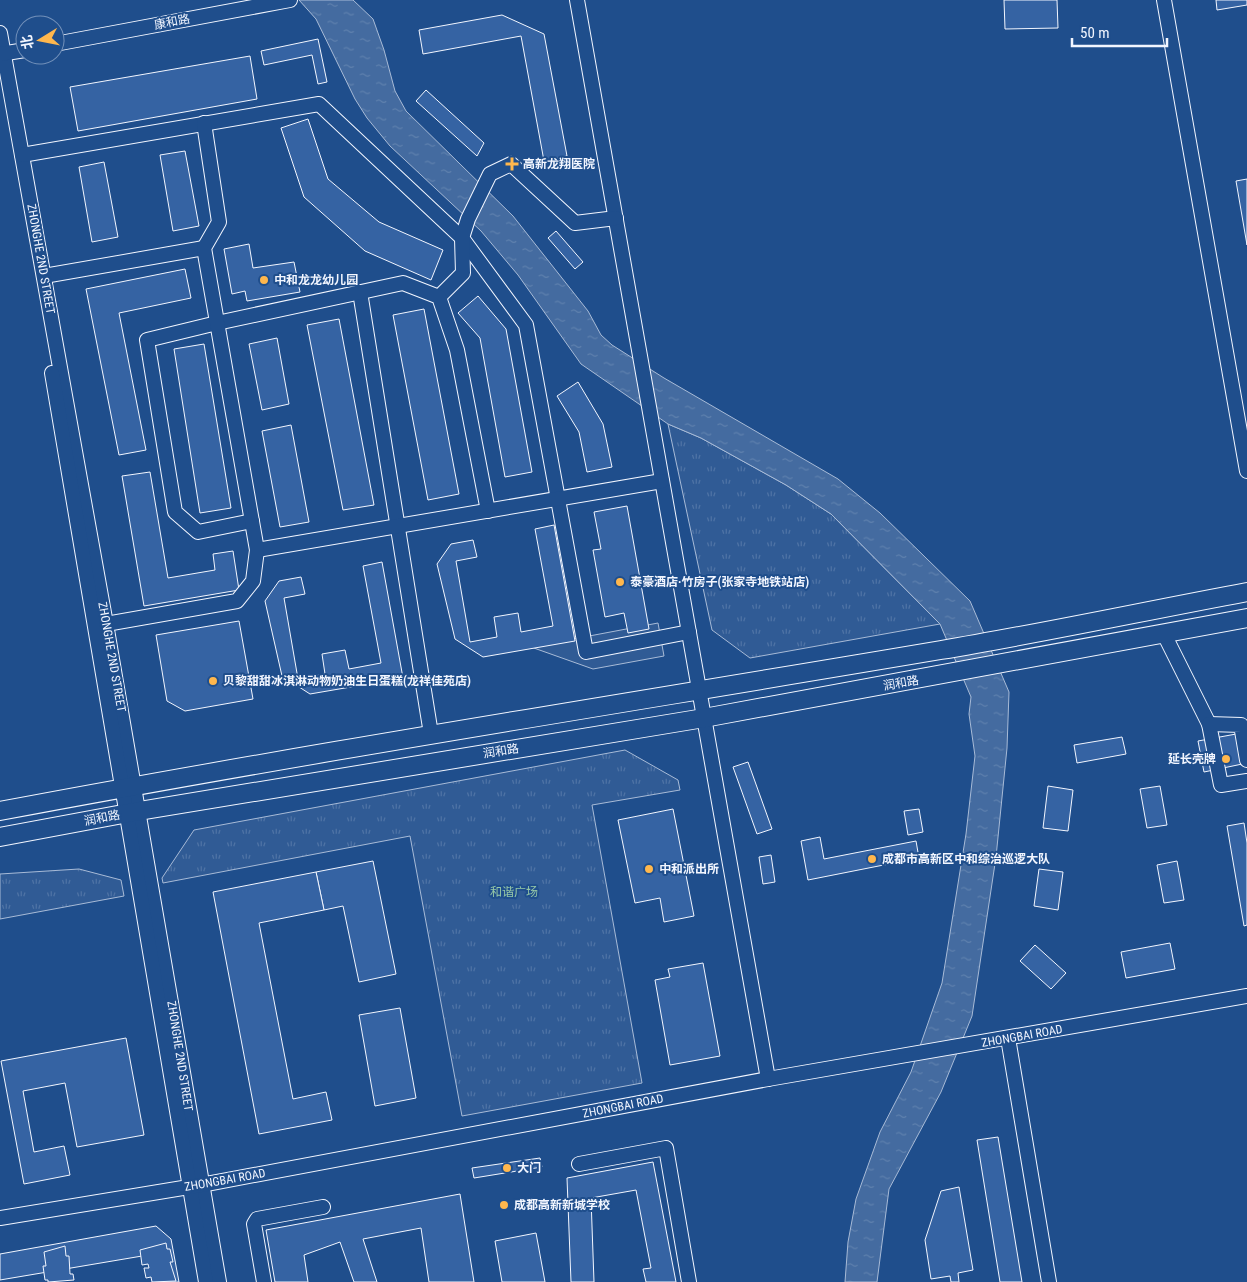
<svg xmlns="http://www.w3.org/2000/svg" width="1247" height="1282" font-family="'Roboto Condensed','Noto Sans SC',sans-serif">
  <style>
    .park { fill: url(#park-tufts); stroke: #a8bbd7 }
    .built { fill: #305b95; stroke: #a8bbd7 }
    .water { fill: url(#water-ripples); stroke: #a8bbd7 }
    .building { fill: #3563a3; stroke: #f2f6ff }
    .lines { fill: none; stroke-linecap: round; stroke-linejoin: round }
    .minor-casing { stroke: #f2f6ff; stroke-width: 16 }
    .major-casing { stroke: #f2f6ff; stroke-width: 20 }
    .minor { stroke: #1f4e8c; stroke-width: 14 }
    .major { stroke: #1f4e8c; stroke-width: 18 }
    .poi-dot { fill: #ffb74d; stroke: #1f4e8c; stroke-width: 2 }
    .labels { text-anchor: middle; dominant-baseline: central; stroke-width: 4; stroke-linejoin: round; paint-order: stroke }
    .street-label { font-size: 12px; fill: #f2f6ff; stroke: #1f4e8c }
    .poi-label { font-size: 12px; font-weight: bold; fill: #f2f6ff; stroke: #1f4e8c; text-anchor: start }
    .park-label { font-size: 12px; fill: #97c8a6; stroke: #1f4e8c }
  </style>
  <defs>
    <pattern id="park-tufts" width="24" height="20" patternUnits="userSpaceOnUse" patternTransform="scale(1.25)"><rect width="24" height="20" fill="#305b95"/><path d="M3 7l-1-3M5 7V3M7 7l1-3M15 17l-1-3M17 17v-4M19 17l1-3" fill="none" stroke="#4e73a5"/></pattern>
    <pattern id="water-ripples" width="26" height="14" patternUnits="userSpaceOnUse" patternTransform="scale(1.25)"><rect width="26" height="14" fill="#446ba0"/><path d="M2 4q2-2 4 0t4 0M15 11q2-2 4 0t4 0" fill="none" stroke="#5f81ae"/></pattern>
  </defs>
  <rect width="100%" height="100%" fill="#1f4e8c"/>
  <g class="park">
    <polygon points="668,424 701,438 786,485 831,514 940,624 750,658 712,630"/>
    <polygon points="625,750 678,780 680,790 592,805 642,1083 462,1116 410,836 163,883 162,878 194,830"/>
    <polygon points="79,869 121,880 124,896 0,919 0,874"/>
  </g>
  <polygon class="built" points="658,623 664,656 593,669 531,647"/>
  <polygon class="water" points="299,0 353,0 373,19 384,50 395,91 406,111 513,216 588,311 601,335 612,345 664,378 838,479 880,513 970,601 1009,692 1007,748 996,857 972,1016 941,1092 889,1189 877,1282 845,1282 848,1242 856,1199 880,1132 911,1072 942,983 966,834 975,756 969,714 971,697 940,624 831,514 786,485 701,438 668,424 581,364 518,275 481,231 390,146 367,118 355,99 316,19"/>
  <g class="building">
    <polygon points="1004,0 1057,0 1058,28 1005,29"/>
    <polygon points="1216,0 1247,0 1247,5 1217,10"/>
    <polygon points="502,15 544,34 567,156 544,161 521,36 423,54 419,30"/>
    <polygon points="318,39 327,82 318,84 312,55 264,65 261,51"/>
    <polygon points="250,56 257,99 78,131 70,87"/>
    <polygon points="426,90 484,143 477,156 416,101"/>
    <polygon points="308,119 328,179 379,222 443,250 431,280 365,251 304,197 281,128"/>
    <polygon points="185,151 199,226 173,231 160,155"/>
    <polygon points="104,162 118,237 92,242 79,167"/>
    <polygon points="1247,179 1247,245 1236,181"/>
    <polygon points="556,231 583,262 575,269 548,238"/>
    <polygon points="249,244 253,268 294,262 300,292 247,301 245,291 232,294 224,249"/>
    <polygon points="185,269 191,298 119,313 146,450 119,455 86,289"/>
    <polygon points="478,296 506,329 532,472 505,477 480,338 458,313"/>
    <polygon points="424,309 459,494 428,500 393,315"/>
    <polygon points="339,319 374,505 343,510 307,325"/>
    <polygon points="277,338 289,404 262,410 249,344"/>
    <polygon points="204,344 231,508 200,513 174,349"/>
    <polygon points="578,382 603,424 612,467 587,472 579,432 557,396"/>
    <polygon points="291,425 309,522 280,527 262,431"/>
    <polygon points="150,472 168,578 215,570 213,554 233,551 239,590 144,606 122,476"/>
    <polygon points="627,506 649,629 628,633 624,613 605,617 593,550 601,549 594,512"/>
    <polygon points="554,525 575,641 483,657 455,639 437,564 451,544 473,540 477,557 456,561 470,642 497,637 494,617 518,613 521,632 553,626 535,529"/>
    <polygon points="382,562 403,678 310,694 282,676 265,601 279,581 301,577 305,594 284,598 298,679 325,674 322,654 345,650 349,669 381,663 363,566"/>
    <polygon points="239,621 253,699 185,711 167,701 156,635"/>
    <polygon points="1247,732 1247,763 1204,772 1198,741"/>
    <polygon points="1122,737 1126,754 1077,763 1074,745"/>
    <polygon points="748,762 772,829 757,834 733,767"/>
    <polygon points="1048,786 1073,790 1068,831 1043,828"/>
    <polygon points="1160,786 1167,825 1147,828 1140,789"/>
    <polygon points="673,809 694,916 664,922 660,898 635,903 618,820"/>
    <polygon points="919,809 923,832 908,835 904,811"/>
    <polygon points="1244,823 1247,843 1247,925 1244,926 1227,826"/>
    <polygon points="820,837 824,859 916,841 919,858 808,880 801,841"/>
    <polygon points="771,855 775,882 763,884 759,857"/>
    <polygon points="373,861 396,974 359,982 343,906 324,910 316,872"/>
    <polygon points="1177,861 1184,900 1164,903 1157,865"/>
    <polygon points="1039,869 1063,872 1058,910 1034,906"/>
    <polygon points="316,872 324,910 259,923 293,1099 326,1092 332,1120 259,1134 213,892"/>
    <polygon points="1170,943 1175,969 1126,978 1121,952"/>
    <polygon points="1035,945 1066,973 1051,989 1020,961"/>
    <polygon points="703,963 720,1056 670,1065 655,980 670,977 668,969"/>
    <polygon points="400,1008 416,1098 375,1106 359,1015"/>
    <polygon points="126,1038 144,1135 77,1147 65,1083 23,1091 34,1152 64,1146 70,1175 24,1184 1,1061"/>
    <polygon points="998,1137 1022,1282 1000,1282 977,1140"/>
    <polygon points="540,1158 542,1167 474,1178 472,1168"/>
    <polygon points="653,1162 676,1282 646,1282 643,1269 651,1268 636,1190 591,1198 594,1282 571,1282 567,1178"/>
    <polygon points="959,1187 973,1270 958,1273 959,1282 951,1282 950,1276 931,1279 925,1240 941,1191"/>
    <polygon points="460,1194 474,1282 429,1282 421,1228 363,1239 377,1282 354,1282 340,1242 304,1255 308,1282 275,1282 266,1230"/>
    <polygon points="156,1226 171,1239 179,1282 153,1282 148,1255 0,1280 0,1254"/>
    <polygon points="536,1233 545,1282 502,1282 495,1241"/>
    <polygon points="166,1243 167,1249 170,1249 173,1262 170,1262 176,1281 152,1282 151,1277 146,1278 144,1268 149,1268 148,1264 142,1265 140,1250"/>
    <polygon points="65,1246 66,1256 69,1256 70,1274 73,1274 74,1280 48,1282 48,1280 45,1280 43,1266 46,1266 44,1252"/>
  </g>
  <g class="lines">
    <defs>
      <g id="minor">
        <polyline points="577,0 768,1079"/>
        <polyline points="1164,0 1247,471"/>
        <polyline points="0,33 106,624 219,1282"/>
        <polyline points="55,44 290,0"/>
        <polyline points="0,54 25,50"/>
        <polyline points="22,155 319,104 462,238 526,325 586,652 689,632"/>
        <polyline points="44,276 204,248"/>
        <polyline points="360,292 431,734"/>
        <polyline points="439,297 463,273 462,238 468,219 490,174 511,164 575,223 616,218"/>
        <polyline points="52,373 206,1282"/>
        <polyline points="252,521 198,532 175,512 147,340 217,323 403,283 439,297 457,350 488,511"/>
        <polyline points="257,550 662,481"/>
        <polyline points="106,624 237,601 253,581 257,550 204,248 219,222 204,123"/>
        <polyline points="1164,634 1209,724 1221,785 1247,781"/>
        <polyline points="1209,724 1241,725 1247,760"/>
        <polyline points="1008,1038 1049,1282"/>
        <polyline points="579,1164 666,1148 689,1282"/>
        <polyline points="0,1218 201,1185 768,1079 1247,996"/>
        <polyline points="264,1282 254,1224 257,1219 323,1207"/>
      </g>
      <g id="major">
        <path d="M0 811C313 752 627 703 941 650 1043 633 1145 611 1247 592"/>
        <polyline points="0,837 139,811 704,718 1247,618"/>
      </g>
    </defs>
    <use href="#minor" class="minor-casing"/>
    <use href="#major" class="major-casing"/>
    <use href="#minor" class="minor"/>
    <use href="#major" class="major"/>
  </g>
  <g class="poi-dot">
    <path d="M509.5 156.5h5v5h5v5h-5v5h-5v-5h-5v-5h5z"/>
    <circle cx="264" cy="280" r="5"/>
    <circle cx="620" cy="582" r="5"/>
    <circle cx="213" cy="681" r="5"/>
    <circle cx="1226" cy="759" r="5"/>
    <circle cx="872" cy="859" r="5"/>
    <circle cx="649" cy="869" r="5"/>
    <circle cx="507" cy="1168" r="5"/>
    <circle cx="504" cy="1205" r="5"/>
  </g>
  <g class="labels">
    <g class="street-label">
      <text transform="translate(172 22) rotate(-11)">康和路</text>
      <text transform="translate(41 259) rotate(80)">ZHONGHE 2ND STREET</text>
      <text transform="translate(112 657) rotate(80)">ZHONGHE 2ND STREET</text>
      <text transform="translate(901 683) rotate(-10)">润和路</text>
      <text transform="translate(501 751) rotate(-9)">润和路</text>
      <text transform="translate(102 818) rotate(-11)">润和路</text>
      <text transform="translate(1022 1036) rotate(-10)">ZHONGBAI ROAD</text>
      <text transform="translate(180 1056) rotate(81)">ZHONGHE 2ND STREET</text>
      <text transform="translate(623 1106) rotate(-11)">ZHONGBAI ROAD</text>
      <text transform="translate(225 1180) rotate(-10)">ZHONGBAI ROAD</text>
    </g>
    <g class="poi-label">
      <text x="523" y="164">高新龙翔医院</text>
      <text x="274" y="280">中和龙龙幼儿园</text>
      <text x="630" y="582">泰豪酒店·竹房子(张家寺地铁站店)</text>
      <text x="223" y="681">贝黎甜甜冰淇淋动物奶油生日蛋糕(龙祥佳苑店)</text>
      <text x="1216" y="759" text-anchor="end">延长壳牌</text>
      <text x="882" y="859">成都市高新区中和综治巡逻大队</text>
      <text x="659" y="869">中和派出所</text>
      <text x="517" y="1168">大门</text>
      <text x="514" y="1205">成都高新新城学校</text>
    </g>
    <g class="park-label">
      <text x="514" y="892">和谐广场</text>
    </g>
  </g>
  <g transform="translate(40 40) rotate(260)"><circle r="24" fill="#1f4e8c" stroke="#7391ba"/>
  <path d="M0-4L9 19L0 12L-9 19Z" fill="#ffb74d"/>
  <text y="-8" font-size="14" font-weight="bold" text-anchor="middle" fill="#f2f6ff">北</text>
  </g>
  <path d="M1072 38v8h95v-8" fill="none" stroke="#f2f6ff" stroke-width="2.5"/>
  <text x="1080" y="38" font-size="15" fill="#f2f6ff" stroke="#1f4e8c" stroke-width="4" paint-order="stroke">50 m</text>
</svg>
